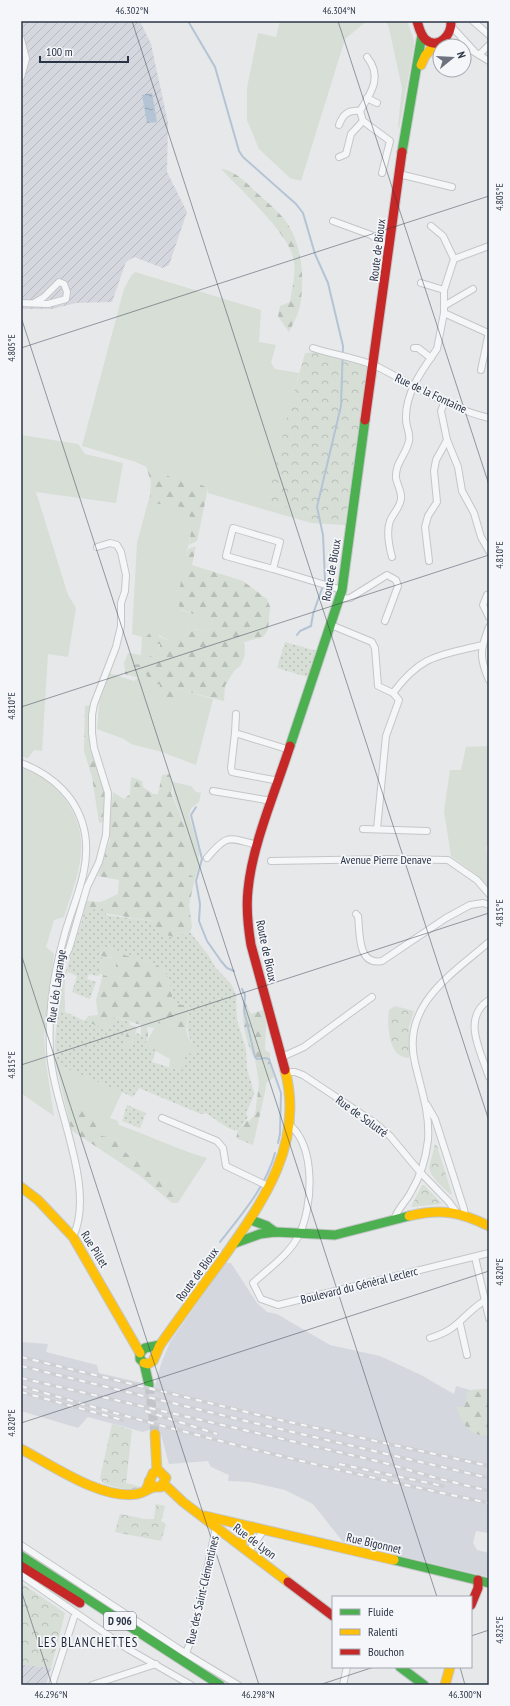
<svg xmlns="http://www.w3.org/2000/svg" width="510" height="1706" font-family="'PT Sans Narrow',sans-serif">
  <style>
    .built { fill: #d4d7dd }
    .industrial { fill: url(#industrial-furrows) }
    .grass { fill: #d6ded6 }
    .forest { fill: url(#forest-firs) }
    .park { fill: url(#park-crowns) }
    .garden { fill: url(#garden-dots) }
    .water { fill: url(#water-ripples) }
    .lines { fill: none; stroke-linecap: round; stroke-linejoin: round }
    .stream { stroke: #b4c4d5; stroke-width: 2 }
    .secondary-tunnel { stroke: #c1c4c9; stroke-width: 9; stroke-dasharray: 9 4.5; stroke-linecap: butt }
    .street-casing { stroke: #c4c6c8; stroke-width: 8 }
    .fast-casing { stroke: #c4c6c8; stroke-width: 11 }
    .slow-casing { stroke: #c4c6c8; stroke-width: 11 }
    .jam-casing { stroke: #c4c6c8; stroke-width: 11 }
    .street { stroke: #f5f6f7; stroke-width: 6 }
    .fast { stroke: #4caf50; stroke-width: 9 }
    .slow { stroke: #ffc107; stroke-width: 9 }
    .jam { stroke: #c62828; stroke-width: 9 }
    .rail-casing { stroke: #cecfd2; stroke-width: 3.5 }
    .rail { stroke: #f4f6f9; stroke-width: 2; stroke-dasharray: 6; stroke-linecap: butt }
    .ticks { fill: none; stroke: #2b3445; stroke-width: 1; stroke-opacity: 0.45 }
    .labels { text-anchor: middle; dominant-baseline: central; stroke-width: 3.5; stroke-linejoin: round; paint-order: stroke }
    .shield { fill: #f4f6f9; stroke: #676e7b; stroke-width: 1 }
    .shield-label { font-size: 11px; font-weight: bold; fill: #2b3445 }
    .street-label { font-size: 12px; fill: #2b3445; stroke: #f4f6f9 }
    .neighbourhood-label { font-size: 13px; letter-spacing: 1px; fill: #1d2536; stroke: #f4f6f9 }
    .neatline { fill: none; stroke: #2b3445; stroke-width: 1.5 }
    .ticks-label { font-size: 10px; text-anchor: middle; fill: #2b3445 }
  </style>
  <defs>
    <pattern id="industrial-furrows" width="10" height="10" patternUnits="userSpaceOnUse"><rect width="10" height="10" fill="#d4d7dd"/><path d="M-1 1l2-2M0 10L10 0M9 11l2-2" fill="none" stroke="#b6b9bf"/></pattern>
    <pattern id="forest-firs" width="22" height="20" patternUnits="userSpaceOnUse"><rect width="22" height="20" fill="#d6ded6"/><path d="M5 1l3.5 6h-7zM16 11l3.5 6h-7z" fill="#b8bfb9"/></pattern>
    <pattern id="park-crowns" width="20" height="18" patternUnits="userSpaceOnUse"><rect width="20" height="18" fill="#d6ded6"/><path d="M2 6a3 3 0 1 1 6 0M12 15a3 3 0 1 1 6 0" fill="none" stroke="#b8bfb9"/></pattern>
    <pattern id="garden-dots" width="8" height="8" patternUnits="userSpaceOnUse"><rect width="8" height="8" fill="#d6ded6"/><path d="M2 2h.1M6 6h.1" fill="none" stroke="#b8bfb9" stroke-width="1.8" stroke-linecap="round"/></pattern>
    <pattern id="water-ripples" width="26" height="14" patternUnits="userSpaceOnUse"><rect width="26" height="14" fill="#b4c4d5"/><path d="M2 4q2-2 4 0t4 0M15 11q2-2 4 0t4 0" fill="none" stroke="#93a0af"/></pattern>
  </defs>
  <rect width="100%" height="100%" fill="#e6e8ea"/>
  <polygon class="built" points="225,1263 231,1263 257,1303 267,1312 277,1314 330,1345 380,1356 421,1375 454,1394 456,1386 470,1390 489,1389 489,1533 476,1531 473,1543 477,1550 489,1553 489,1577 343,1542 313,1504 285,1490 249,1482 228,1481 229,1475 211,1467 208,1461 169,1464 161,1435 149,1430 143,1432 88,1417 78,1428 21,1411 21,1342 48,1344 46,1352 97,1365 99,1373 155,1386 161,1364 170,1342"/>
  <g class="industrial">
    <polygon points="21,21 140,21 151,44 168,123 167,172 187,212 169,265 163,268 134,257 126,262 112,302 76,303 52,309 21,309"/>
    <polygon points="21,1664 51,1668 46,1685 21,1685"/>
  </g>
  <g class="grass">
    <polygon points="280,21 367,21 345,39 301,181 290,178 259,149 247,120 247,88 258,33 276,37"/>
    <polygon points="386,21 407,21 414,40 414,46 399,129 398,126 402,88 389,28"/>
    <polygon points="135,272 261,310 259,342 276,345 271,363 275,369 299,373 267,503 311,513 311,523 208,493 208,488 175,479 133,461 82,446 124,289 131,276"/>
    <polygon points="21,435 78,444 85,454 123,463 116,503 36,492 68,595 76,608 68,657 48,654 42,751 34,750 28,758 21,757"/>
    <polygon points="150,495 153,503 180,505 189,513 192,519 191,531 178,601 181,610 201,617 213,617 212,624 208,631 194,629 170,641 159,635 159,650 139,664 132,665 125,671 124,663 128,653 141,655 142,637 132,634 137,543"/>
    <polygon points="145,672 173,699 177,689 213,699 196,765 162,752 131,744 124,739 97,729 99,704 109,673 134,681"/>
    <polygon points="489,746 489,846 486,846 489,868 489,889 476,874 451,856 444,811 450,770 461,770 466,747"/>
    <path d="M21 768C38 773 53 784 63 797 95 838 78 873 64 917L54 920 46 947 54 954 44 1035 46 1064 54 1116 21 1093Z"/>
    <path d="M173 782 191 786 196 792 201 793 199 802 191 808 189 815 199 852V865L195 878 186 872C187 858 190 843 186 829 182 813 171 798 173 782Z"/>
    <polygon points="102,957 117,958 114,979 100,974"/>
    <path d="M66 971 68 972C62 981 66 1000 65 1012L59 1009 60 981Z"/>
    <polygon points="157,1023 186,1029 188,1037 198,1052 186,1062 181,1071 169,1067 170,1059 145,1045"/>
    <polygon points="255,1060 259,1066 270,1064 274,1077 266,1083 265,1092 259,1083"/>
    <path d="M56 1064 122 1092 110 1118 118 1121 119 1125C148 1135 176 1149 207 1158L181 1198C174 1190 165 1184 158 1176 156 1173 155 1170 153 1168 138 1156 125 1161 118 1139L102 1136C89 1116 94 1108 66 1107Z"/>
  </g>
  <g class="forest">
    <path d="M221 169C233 169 248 184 256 192 266 201 277 210 285 220 302 243 305 279 300 306 298 315 293 324 289 332L278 316 280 306 290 302C292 288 297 272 293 257 288 233 239 188 221 169Z"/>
    <path d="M146 466 175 479 183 477 208 488 197 541 189 545C195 509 189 504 153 504L150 495 151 482Z"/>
    <polygon points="196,546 192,565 243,581 267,599 270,607 268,630 263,637 244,642 245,655 241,665 234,671 225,686 224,701 177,689 173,700 158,694 160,685 150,682 145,672 139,678 125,674 125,671 132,665 139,664 159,650 160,644 152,644 146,637 150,633 170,641 194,629 208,631 212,624 213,617 201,617 180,609 178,601 179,591 188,549"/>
    <polygon points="90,705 89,740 106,794 103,822 99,823 92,777 84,751 85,706"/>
    <polygon points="169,774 173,782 171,793 186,829 189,846 186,872 195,878 189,905 192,927 190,932 173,937 158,933 152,921 91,911 83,918 86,901 101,902 118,894 119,880 98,876 110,840 110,817 113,792 124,799 130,794 131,777 142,781 143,787 153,794 158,794 162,775"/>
    <path d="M102 947C107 948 113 948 117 950 121 952 124 955 128 956 163 965 169 965 173 1003L190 1006 186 1029 157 1023 154 1028 147 1027 148 1037 141 1034V1025L116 1017 106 1030 85 1021 88 1016 98 1015 96 1000 103 975 114 978 117 958 100 956Z"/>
    <path d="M244 1000 251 1014 263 1010 266 1023 265 1050 270 1053V1064L259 1066C247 1048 240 1021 244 1000Z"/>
    <polygon points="129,1024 137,1028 131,1048 123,1046"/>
    <polygon points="259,1083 265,1092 253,1145 236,1138 238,1131 247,1120 249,1121 255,1115"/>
    <path d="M66 1107C96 1108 89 1115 102 1136L118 1139C125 1161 138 1156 153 1168 156 1170 156 1173 158 1176 165 1184 174 1190 181 1198L178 1203H172L139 1175 71 1130Z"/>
    <path d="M489 1389V1436C467 1435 464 1425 456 1407L465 1406 467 1392 470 1390Z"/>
  </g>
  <g class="park">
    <polygon points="317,352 327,354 367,367 345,525 311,523 311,513 267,503 286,421 305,353"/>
    <path d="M395 1006 414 1011 409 1027V1058C388 1058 387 1025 389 1010Z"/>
    <path d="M435 1144 437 1146 452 1194H450C443 1187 431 1178 429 1168Z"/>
    <polygon points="422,1185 424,1185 442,1204 411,1207"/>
    <polygon points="112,1424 132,1430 126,1483 141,1487 132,1491 104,1484 100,1478"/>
    <polygon points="156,1504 165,1506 161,1521 166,1524 161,1541 115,1532 120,1514 144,1519 154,1519"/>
    <polygon points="21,1583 65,1613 51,1668 21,1664"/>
  </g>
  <g class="garden">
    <polygon points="285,642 317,651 308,677 277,668"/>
    <path d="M104 905 106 915 152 921 158 933 173 937 190 932 209 956 215 967 231 984 236 994 237 1020 246 1049 247 1069 254 1092 253 1098 246 1113 248 1117 238 1131 228 1128 206 1113 201 1114 139 1088 133 1097 56 1064 55 1042 58 1009 106 1030 115 1017 130 1022 123 1046 131 1048 136 1033 148 1037 145 1045 156 1050 152 1062 181 1071 185 1062 181 1060 185 1052 195 1055 197 1052C184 1028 187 1032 190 1006L173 1003C169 965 163 965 128 956 124 955 121 952 117 950 113 948 107 948 102 947L100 956 102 957 100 974 98 976 89 974 87 979 96 982 90 999 72 992 77 976 66 971 83 918 91 911Z"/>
    <polygon points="127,1105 146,1113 140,1128 122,1121"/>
  </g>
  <polygon class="water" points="152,93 157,122 147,123 142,95"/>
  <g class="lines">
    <g class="stream">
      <polyline points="188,21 215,67 239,151 243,157 296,204 303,213 315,254 328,283 343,346 341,406 317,507 323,535 325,580 313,614 311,626 300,631 297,635"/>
      <polyline points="196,807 191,815 202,859 196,881 200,904 199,921 207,941 221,961 227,968 234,971"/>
      <polyline points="242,989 245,995 244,1010 255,1057 257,1059 265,1058 269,1059 281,1093 280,1134 278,1143"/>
      <path d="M220 1242C241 1215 266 1187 275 1153"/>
    </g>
    <polyline class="secondary-tunnel" points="149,1385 155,1434"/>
    <defs>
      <g id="street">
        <polyline points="473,21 489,35"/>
        <polyline points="452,27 474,51"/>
        <polyline points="21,39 26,59 21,77"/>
        <polyline points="442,42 462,46"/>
        <polyline points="471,50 489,61"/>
        <polyline points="479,55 489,45"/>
        <polyline points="367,98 377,103"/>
        <polyline points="363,121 390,141 382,173"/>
        <path d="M339 125C343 114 348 110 360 111"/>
        <path d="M339 157 346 154 351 134 363 121 360 111C371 93 383 77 367 57"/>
        <polyline points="399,174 452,187"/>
        <polyline points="333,221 371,235 381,242 390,245"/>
        <polyline points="454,259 489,246"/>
        <polyline points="421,283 444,290"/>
        <polyline points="21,303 48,304 66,299 67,292 64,284 59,282 44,297 34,303"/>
        <polyline points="444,306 473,289"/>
        <polyline points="444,313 488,333"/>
        <path d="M313 348C334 355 358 358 378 367 413 385 450 409 489 418"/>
        <polyline points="414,348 418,348 431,358"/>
        <polyline points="481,370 489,332"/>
        <polyline points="447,440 458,467 462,491 474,513 481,537 489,551"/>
        <path d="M392 557C389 546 386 532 390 521 393 513 400 508 401 499 402 491 397 485 396 478 395 463 406 455 409 441 411 433 405 426 406 417 406 391 423 369 437 349L444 313V290L454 259 443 236 431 226"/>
        <polyline points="429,561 425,527 428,516 437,502 434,471 436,460 447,440 441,411 445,401"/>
        <polyline points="273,569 226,556 233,528 280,542 273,569 342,590"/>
        <polyline points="489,596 487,595 483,605 489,617"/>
        <polyline points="339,599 350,598 387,575 396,580 398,586 385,621"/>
        <path d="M331 625 372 642 375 648 378 686 393 693C422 654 439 656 482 645"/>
        <path d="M489 627C480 650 479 657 489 680"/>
        <polyline points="235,733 236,714"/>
        <path d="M21 763C53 775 79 799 85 834 91 869 74 901 65 933 54 971 48 1011 50 1050 52 1104 97 1186 73 1237"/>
        <polyline points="279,781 232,772 231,768 235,733 290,750"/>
        <polyline points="213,791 272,801"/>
        <polyline points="363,829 427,831"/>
        <polyline points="377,829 386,736 399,700 393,693"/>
        <path d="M207 858C228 833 228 838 258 845"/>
        <polyline points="271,861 388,859 448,860 477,880 489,894"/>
        <path d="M356 914 358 916C360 932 357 966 382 961L446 918 470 905 483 903 489 905"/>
        <polyline points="57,966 64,959 69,949 87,887 99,862 106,835 108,793 94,748 92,733 92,715 94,704 116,647 121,626 121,603 125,591 126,575 121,552 117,545 110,543 97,547"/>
        <path d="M489 1000C461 1018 481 1052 489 1077"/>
        <polyline points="282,1057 304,1047 372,997"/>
        <polyline points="286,1072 295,1072 303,1075 375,1123 390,1136 420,1172 449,1202 457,1213"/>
        <polyline points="427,1105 435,1119 464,1209 465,1215"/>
        <polyline points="162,1118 217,1141 223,1148 226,1166 270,1187"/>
        <path d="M290 1125C316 1148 313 1206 299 1235 288 1256 270 1267 253 1283L261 1299 278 1305 489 1253"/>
        <path d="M394 1220C397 1209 406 1202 411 1192 420 1177 426 1158 428 1140 430 1113 421 1089 415 1063 401 1005 451 975 489 942"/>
        <polyline points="475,1257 489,1318"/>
        <polyline points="460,1324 467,1355"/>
        <path d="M430 1338C460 1329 461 1316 484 1301"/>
        <polyline points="21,1545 185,1653 238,1685"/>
        <polyline points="249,1551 264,1530"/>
        <polyline points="21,1575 128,1649 191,1685"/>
        <polyline points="186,1653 193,1635 216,1527"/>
        <polyline points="52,1685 74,1617 76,1615"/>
        <polyline points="92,1685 156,1664"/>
        <polyline points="343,1685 347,1667"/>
      </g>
      <g id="fast">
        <polyline points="402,152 422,35"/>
        <polyline points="290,746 342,590 365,420"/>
        <polyline points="251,1220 267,1226 275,1232"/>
        <polyline points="235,1243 260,1234 275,1232 335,1235 409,1216"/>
        <polyline points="149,1385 144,1363 140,1359 140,1353 145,1348 160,1345"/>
        <polyline points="21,1556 220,1685"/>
        <polyline points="394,1560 489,1583"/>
        <polyline points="400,1667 424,1685"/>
      </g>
      <g id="slow">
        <polyline points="421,65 425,56 436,43"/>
        <polyline points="21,1187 38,1200 73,1237 140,1353"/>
        <path d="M409 1216C441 1208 460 1212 489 1226"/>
        <path d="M144 1363 148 1364 153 1361 160 1345C180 1317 200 1289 221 1261 262 1203 305 1145 285 1070"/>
        <polyline points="155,1434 157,1471"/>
        <path d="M21 1449C52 1465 101 1500 137 1494 143 1493 148 1489 154 1487"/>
        <polyline points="164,1484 183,1502 288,1582"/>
        <polyline points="146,1490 153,1473 159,1471 166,1478 161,1487 154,1487 149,1481"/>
        <polyline points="205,1516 394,1560"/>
        <polyline points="240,1544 253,1527"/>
        <polyline points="445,1685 450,1667"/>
      </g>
      <g id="jam">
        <path d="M417 21C419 27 420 34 425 39 438 51 452 35 451 21"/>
        <polyline points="365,420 402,152"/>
        <path d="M285 1070 251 945C248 927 246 908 248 890 252 845 276 790 290 746"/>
        <polyline points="21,1566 80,1603"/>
        <polyline points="288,1582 333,1616"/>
        <polyline points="471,1605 478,1588 478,1580"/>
      </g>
    </defs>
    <use href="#street" class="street-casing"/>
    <use href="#fast" class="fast-casing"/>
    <use href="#slow" class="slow-casing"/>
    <use href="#jam" class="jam-casing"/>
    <use href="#street" class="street"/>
    <use href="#fast" class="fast"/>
    <use href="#slow" class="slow"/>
    <use href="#jam" class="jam"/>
    <defs>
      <g id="rail">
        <polyline points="21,1357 271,1418 489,1466"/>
        <polyline points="21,1366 250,1422 489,1478"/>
        <polyline points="21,1378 381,1462 440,1479 489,1491"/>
        <path d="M21 1386C175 1432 332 1470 489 1503"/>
        <polyline points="21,1392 122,1420"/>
        <polyline points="145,1411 217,1434"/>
        <polyline points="339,1464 443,1486"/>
      </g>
    </defs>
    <use href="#rail" class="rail-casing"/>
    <use href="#rail" class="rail"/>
  </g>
  <path class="ticks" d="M132 21 489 1121M338 21 489 485M21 317 437 1597M21 348 489 196M21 707 489 555M21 954 259 1685M21 1065 489 913M21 1423 489 1271M21 1590 52 1685M471 1636 489 1630M460 1667 465 1685M319 1685 374 1667"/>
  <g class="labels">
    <rect class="shield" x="104" y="1612" width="32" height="18" rx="3"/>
    <g class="shield-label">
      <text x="120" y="1621">D 906</text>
    </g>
    <g class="street-label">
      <text transform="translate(377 250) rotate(-83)">Route de Bioux</text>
      <text transform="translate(431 393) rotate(25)">Rue de la Fontaine</text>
      <text transform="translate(331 570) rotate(-80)">Route de Bioux</text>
      <text x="386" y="859">Avenue Pierre Denave</text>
      <text transform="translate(267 951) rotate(78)">Route de Bioux</text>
      <text transform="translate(56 986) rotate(-82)">Rue Léo Lagrange</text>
      <text transform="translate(362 1116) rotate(36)">Rue de Solutré</text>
      <text transform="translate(95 1249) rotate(58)">Rue Pillet</text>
      <text transform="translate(197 1274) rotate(-54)">Route de Bioux</text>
      <text transform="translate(359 1285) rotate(-14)">Boulevard du Général Leclerc</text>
      <text transform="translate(255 1541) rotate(37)">Rue de Lyon</text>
      <text transform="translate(374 1543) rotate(13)">Rue Bigonnet</text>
      <text transform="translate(202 1590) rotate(-77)">Rue des Saint-Clémentines</text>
    </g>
    <g class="neighbourhood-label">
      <text x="88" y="1642">LES BLANCHETTES</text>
    </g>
  </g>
  <rect width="510" height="1706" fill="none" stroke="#f4f6f9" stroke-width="44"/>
  <rect x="332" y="1596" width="140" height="72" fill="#f4f6f9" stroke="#a4a8b1"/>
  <rect x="340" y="1609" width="20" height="6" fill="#4caf50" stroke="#a4a8b1"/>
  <text x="368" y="1616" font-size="12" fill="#2b3445">Fluide</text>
  <rect x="340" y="1629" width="20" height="6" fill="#ffc107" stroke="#a4a8b1"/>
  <text x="368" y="1636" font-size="12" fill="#2b3445">Ralenti</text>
  <rect x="340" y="1649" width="20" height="6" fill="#c62828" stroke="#a4a8b1"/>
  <text x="368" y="1656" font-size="12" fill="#2b3445">Bouchon</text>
  <g transform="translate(452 58) rotate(72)"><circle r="19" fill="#f4f6f9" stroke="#a4a8b1"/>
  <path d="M0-3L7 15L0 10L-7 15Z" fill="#6c737f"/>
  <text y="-6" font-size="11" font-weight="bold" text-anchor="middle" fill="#2b3445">N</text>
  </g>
  <path d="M40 56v6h88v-6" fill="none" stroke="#2b3445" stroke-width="2"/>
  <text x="46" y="56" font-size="12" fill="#2b3445" stroke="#f4f6f9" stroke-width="3" paint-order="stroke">100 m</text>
  <rect x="22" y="22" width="466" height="1662" class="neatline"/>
  <g class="ticks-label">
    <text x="132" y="14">46.302°N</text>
    <text x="339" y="14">46.304°N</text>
    <text transform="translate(499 197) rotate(-90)" y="4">4.805°E</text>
    <text transform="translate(11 348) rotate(-90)" y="4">4.805°E</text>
    <text transform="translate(499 555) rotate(-90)" y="4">4.810°E</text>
    <text transform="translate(11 706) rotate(-90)" y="4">4.810°E</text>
    <text transform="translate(499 913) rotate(-90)" y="4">4.815°E</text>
    <text transform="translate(11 1065) rotate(-90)" y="4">4.815°E</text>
    <text transform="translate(499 1272) rotate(-90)" y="4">4.820°E</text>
    <text transform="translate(11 1423) rotate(-90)" y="4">4.820°E</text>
    <text transform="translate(499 1630) rotate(-90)" y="4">4.825°E</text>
    <text x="51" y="1698">46.296°N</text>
    <text x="258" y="1698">46.298°N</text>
    <text x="465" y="1698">46.300°N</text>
  </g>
</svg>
